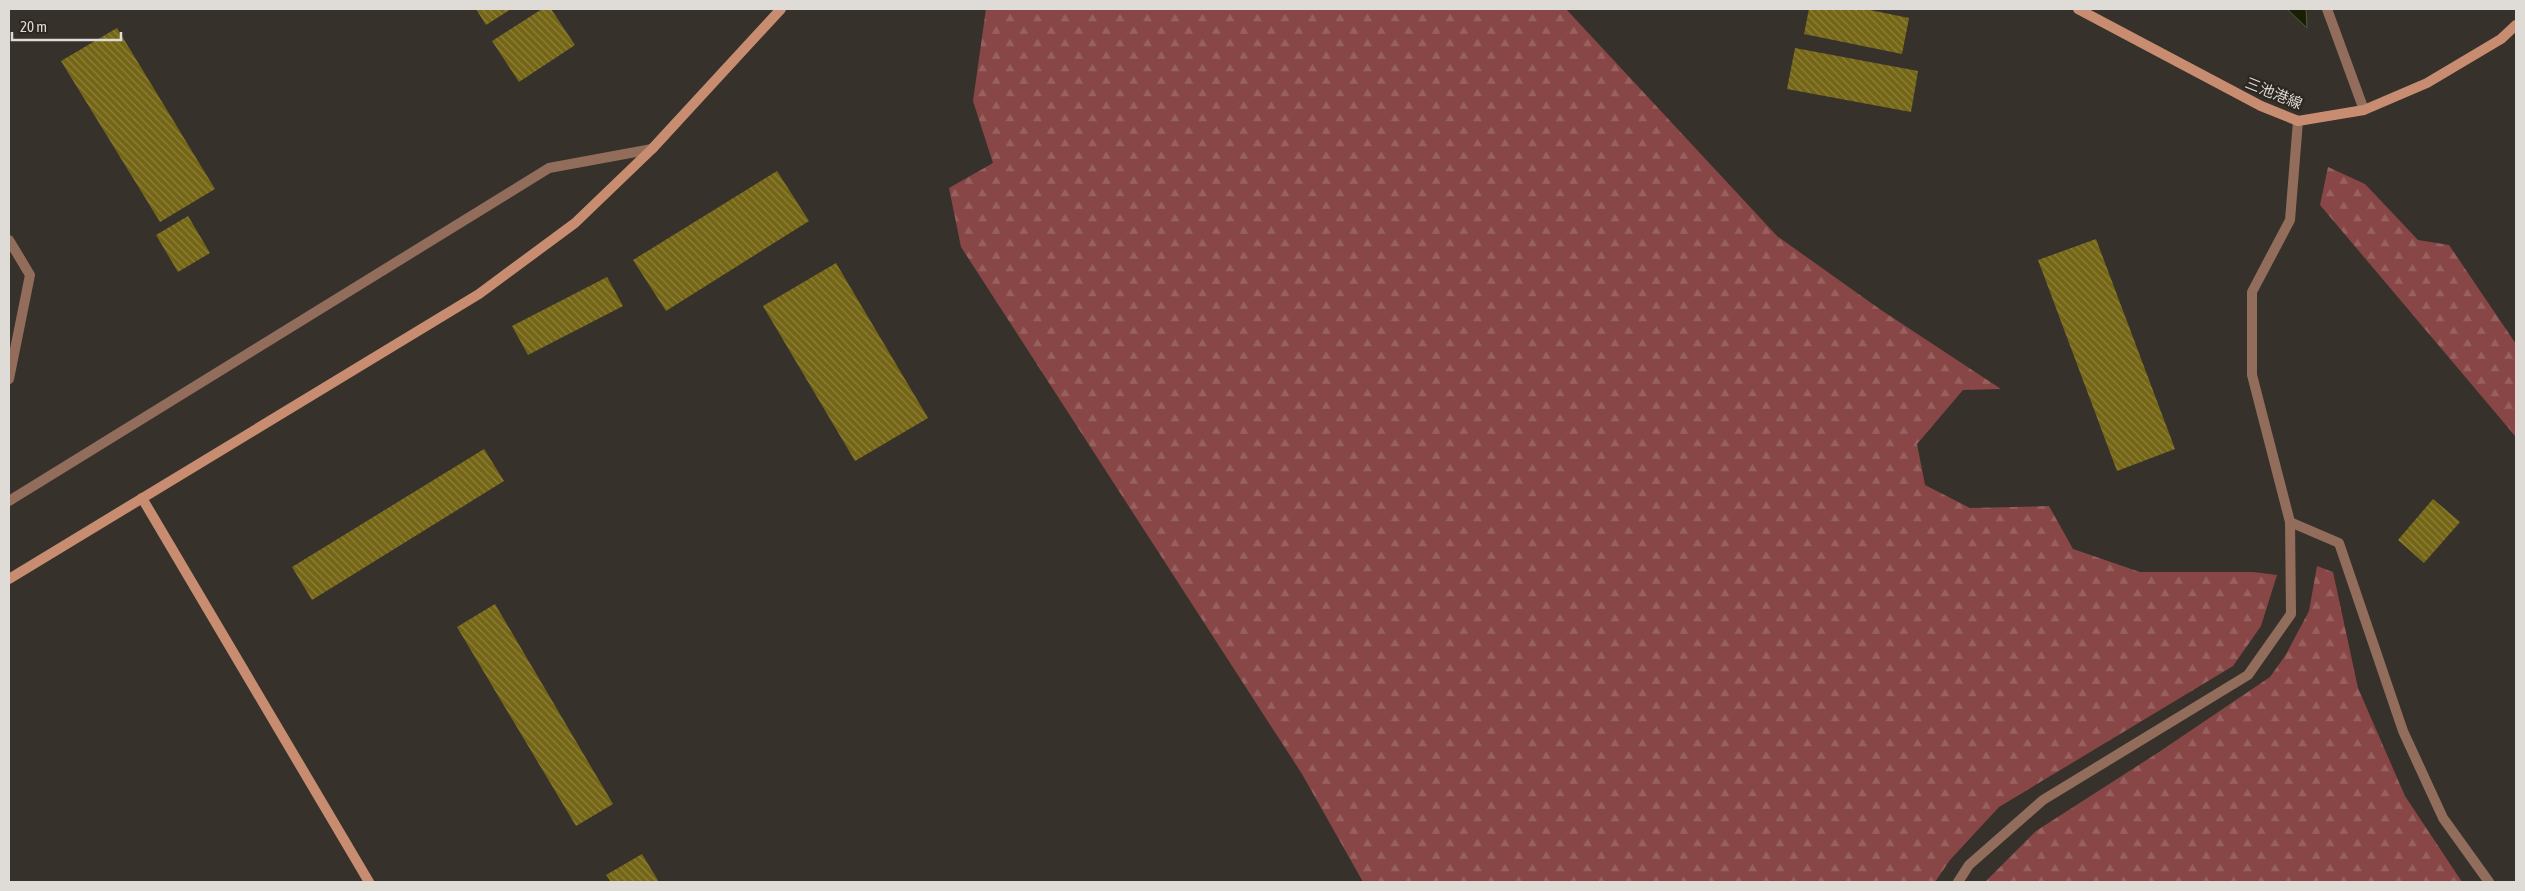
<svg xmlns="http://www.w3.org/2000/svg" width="2525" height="891" font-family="'Asap Condensed','Noto Sans JP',sans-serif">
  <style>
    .forest { fill: url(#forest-firs) }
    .water { fill: #182004; stroke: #545843 }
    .building { fill: url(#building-back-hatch) }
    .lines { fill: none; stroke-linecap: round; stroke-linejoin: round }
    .lane { stroke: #926d5b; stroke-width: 10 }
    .street { stroke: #926d5b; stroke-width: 10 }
    .secondary { stroke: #c88d70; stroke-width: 10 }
    .labels { text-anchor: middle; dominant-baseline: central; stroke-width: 4.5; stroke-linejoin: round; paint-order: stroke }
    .street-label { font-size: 15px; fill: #dfdcd7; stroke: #2c2721 }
  </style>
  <defs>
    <pattern id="forest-firs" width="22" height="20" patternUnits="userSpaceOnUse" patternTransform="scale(1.25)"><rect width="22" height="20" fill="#884746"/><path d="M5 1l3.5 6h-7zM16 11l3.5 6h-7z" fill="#986160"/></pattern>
    <pattern id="building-back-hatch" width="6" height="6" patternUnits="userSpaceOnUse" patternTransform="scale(1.25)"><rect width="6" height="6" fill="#746615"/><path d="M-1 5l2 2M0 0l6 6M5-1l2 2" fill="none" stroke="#8e8241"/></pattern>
  </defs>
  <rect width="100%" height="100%" fill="#36312b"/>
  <g class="forest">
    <polygon points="986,9 1566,9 1777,236 1881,310 2001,389 1963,390 1917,444 1925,485 1970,508 2049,506 2073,549 2140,572 2253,572 2277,575 2261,626 2233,666 1999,807 1950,860 1935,882 1363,882 1302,774 961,247 949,188 993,163 973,101"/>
    <polygon points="2328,167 2365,184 2418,240 2449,245 2516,344 2516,437 2320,205"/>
    <polygon points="2317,566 2333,572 2358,688 2405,796 2462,882 1985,882 2036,831 2159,752 2270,677 2285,656 2309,611"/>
  </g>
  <polygon class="water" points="2287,9 2306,9 2307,28"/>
  <g class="building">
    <polygon points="476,9 511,9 486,25"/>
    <polygon points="542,9 551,9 575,45 519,82 492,41"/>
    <polygon points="1809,9 1865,9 1909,18 1902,54 1804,34"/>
    <polygon points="117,28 215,189 160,222 61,61"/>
    <polygon points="1795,48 1918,71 1911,112 1787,89"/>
    <polygon points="777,171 809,221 666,311 633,260"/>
    <polygon points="188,216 210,253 178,272 156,235"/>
    <polygon points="2096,239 2175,449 2117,471 2038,260"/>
    <polygon points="836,263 928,418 855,461 763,306"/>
    <polygon points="607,277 623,306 528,355 512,326"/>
    <polygon points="484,449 504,481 312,600 292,567"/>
    <polygon points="2433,499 2460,522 2424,563 2398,540"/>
    <polygon points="495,604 613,804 576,826 457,627"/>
    <polygon points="642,854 659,882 611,882 606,875"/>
  </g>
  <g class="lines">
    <g class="lane">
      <polyline points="9,240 30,275 9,379"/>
      <polyline points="9,501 549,168 652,149"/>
      <polyline points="2290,522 2339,543 2403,731 2443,818 2489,882"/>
    </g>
    <g class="street">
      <polyline points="2327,9 2364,110"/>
      <polyline points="1958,882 1969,865 2043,800 2248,675 2291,614 2290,522 2252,375 2252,292 2290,220 2298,121"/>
    </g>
    <g class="secondary">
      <polyline points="2078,9 2261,106 2298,121 2364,110 2427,83 2501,39 2516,25"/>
      <polyline points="142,498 369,882"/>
      <polyline points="9,579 479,294 575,223 652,149 781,9"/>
    </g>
  </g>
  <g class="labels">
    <g class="street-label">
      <text transform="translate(2274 93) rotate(22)">三池港線</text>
    </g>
  </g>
  <rect width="2525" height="891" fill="none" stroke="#dfdcd7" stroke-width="20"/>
  <path d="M12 32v8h109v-8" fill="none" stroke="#dfdcd7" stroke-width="2.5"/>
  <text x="20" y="32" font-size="15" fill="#dfdcd7" stroke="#2c2721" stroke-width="4" paint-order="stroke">20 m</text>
</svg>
